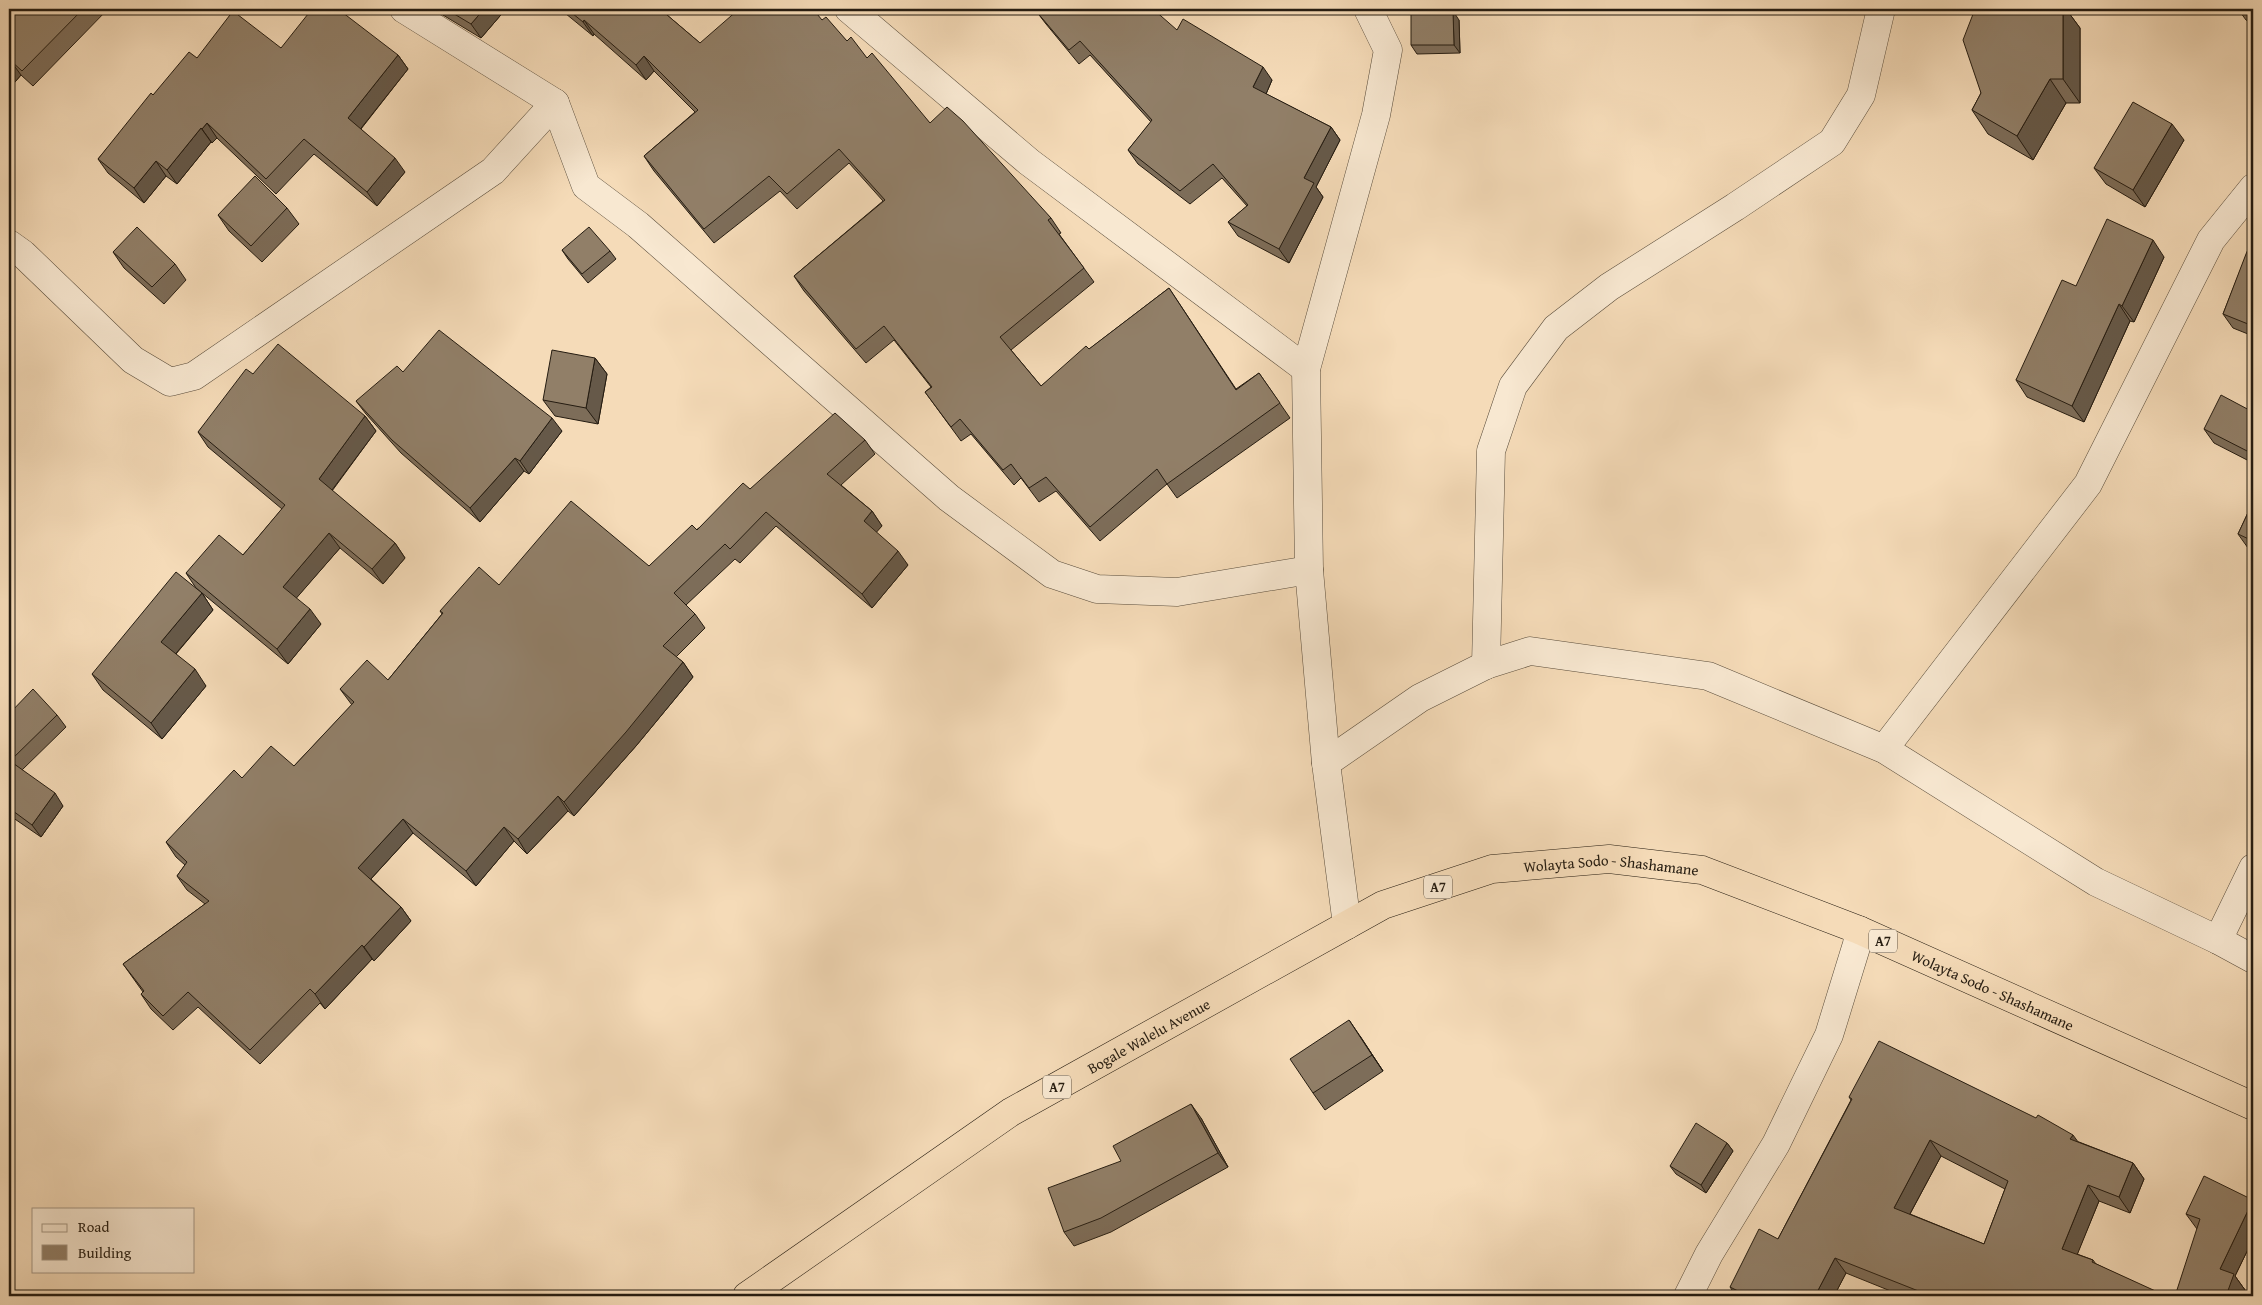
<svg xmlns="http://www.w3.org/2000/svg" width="2262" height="1305" font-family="'Gentium Book Plus',serif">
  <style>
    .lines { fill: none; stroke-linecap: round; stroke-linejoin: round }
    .minor-casing { stroke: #594c3b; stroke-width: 29 }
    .highway-casing { stroke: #251c11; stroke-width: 29 }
    .minor { stroke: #f8e8d1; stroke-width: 28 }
    .highway { stroke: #f5dbb8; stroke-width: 28 }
    .wall { fill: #7d6d59; stroke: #251c11; fill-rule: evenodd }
    .shaded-wall { fill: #665949; stroke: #251c11 }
    .building { fill: #917f68; stroke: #251c11; fill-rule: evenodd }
    .labels { text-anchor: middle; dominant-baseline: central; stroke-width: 4; stroke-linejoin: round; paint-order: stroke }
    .shield { fill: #f8e8d1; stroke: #64594b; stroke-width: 1 }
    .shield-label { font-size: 14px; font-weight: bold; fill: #251c11 }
    .street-label { font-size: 15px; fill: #251c11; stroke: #f8e8d1 }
  </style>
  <rect width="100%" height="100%" fill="#f5dbb8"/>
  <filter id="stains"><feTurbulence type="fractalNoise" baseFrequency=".004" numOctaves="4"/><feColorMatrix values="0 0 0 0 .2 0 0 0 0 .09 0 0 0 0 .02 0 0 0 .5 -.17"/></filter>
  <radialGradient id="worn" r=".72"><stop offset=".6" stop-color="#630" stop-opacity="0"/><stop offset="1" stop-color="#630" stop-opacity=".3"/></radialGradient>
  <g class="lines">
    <defs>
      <g id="minor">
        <polyline points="404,9 555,103 586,186 638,225 949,498 1052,574 1097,589 1177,592 1309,570"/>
        <polyline points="849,9 1029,162 1306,369"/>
        <polyline points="9,244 23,254 133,360 170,382 194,376 493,171 555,103"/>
        <polyline points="1486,665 1491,451 1513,386 1556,328 1609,287 1735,207 1832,142 1861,95 1881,9"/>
        <polyline points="1884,749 2088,484 2211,240 2253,188"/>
        <polyline points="1326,763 1420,698 1486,665 1530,651 1708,676 1884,749 2096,882 2218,940 2253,959"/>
        <polyline points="1347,925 1326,763 1309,570 1306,369 1376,115 1388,50 1368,9"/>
        <polyline points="2218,940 2253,868"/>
        <polyline points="1688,1296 1709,1254 1776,1144 1829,1035 1857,944 1859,930"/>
      </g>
      <g id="highway">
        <path id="s1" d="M747 1296 1011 1112 1383 905 1492 869 1609 859 1702 870 1859 930 2253 1106"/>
      </g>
    </defs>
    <use href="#minor" class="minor-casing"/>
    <use href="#highway" class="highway-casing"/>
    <use href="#minor" class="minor"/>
    <use href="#highway" class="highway"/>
  </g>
  <g class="wall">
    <polygon points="9,9 108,9 33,86 21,75 9,89"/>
    <polygon points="433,9 506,9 481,38"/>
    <polygon points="560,9 660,9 700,43 822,20 867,58 930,123 1051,218 1061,233 1059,234 1094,282 1011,350 1041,386 1169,288 1236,389 1259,373 1290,418 1177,498 1167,484 1100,541 1056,491 1039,502 1021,478 1014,485 971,434 961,441 925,392 931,387 894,340 866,363 804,291 794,276 883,201 849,163 797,209 780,191 714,243 654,171 644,156 695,112 654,71 646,80 594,34 593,36"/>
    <polygon points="1975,9 2066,9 2080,28 2080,103 2066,103 2033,160 1988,134 1972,110 1981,93"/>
    <polygon points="2238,9 2253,9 2253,24 2246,20"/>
    <polygon points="1036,11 1177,30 1272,80 1266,94 1331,127 1340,140 1316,187 1323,197 1289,263 1238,236 1228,222 1247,206 1222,178 1190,204 1138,164 1128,150 1151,122 1090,55 1079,64 1046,24"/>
    <polygon points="1459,20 1460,53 1417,54 1411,45"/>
    <polygon points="281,48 398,55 408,69 361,129 405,172 377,206 314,154 276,194 217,138 212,143 211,142 177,184 166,176 144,203 108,173 98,159 153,95 197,58"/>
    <polygon points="2184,140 2145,207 2106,184 2094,168"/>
    <polygon points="287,208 299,224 262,262 229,231 218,215"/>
    <polygon points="2253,238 2253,336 2233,328 2223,314"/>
    <polygon points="562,250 610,251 616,259 588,283 568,259"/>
    <polygon points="113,252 175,264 186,280 164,304 124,268"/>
    <polygon points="2164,257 2134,322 2130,321 2084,422 2027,397 2016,380 2076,286"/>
    <polygon points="595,358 607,374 598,424 555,416 543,400"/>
    <polygon points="403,372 562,431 529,474 524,471 480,522 401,453 366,414 356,401"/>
    <polygon points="253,374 365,416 376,431 332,491 395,543 405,558 383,584 340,548 296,598 321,624 288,664 196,588 186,573 243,555 282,509 208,447 198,432"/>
    <polygon points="2253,412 2253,463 2214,443 2204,429"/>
    <polygon points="865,440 875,454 841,485 872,511 882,526 876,532 908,565 872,608 776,526 740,563 735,559 686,605 695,614 705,628 676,657 683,662 693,677 636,746 574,816 568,811 527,854 514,841 476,886 413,833 371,879 401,907 411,921 374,961 372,959 325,1009 320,1003 260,1064 198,1007 173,1030 151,1009 141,994 143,992 123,964 205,904 187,890 177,876 185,865 176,857 166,842 242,778 294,766 352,705 340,689 388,680 442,614 440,611 499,585 649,566 750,489"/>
    <polygon points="2253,502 2253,550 2248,548 2238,534"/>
    <polygon points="202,593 213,610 176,654 206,686 162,739 103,690 92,674"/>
    <polygon points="9,714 57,715 66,727 22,770 63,806 41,837 9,815 9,816"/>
    <polygon points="1360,1036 1383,1071 1325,1110 1313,1093"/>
    <path d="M1849 1097 2079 1142 2133 1163 2144 1179 2130 1213 2099 1201 2077 1254 2093 1260 2096 1264 2163 1296H1903L1846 1273 1834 1296H1736L1730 1287 1778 1239 1851 1100ZM1941 1156 2005 1189 1984 1244 1910 1214Z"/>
    <polygon points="1201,1118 1228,1167 1111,1232 1074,1246 1064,1232 1121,1161"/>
    <polygon points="1727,1143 1733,1151 1706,1193 1676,1174 1670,1166"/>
    <polygon points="2253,1199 2253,1239 2235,1276 2245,1290 2197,1229 2186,1214"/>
  </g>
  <g class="shaded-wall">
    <polygon points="131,9 139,9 135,14"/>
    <polygon points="484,9 506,9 481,38 471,24"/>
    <polygon points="2063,9 2066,9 2080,28 2080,103 2063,79"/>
    <polygon points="1453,11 1459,20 1460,53 1454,45"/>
    <polygon points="584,20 594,34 593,36 583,22"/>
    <polygon points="398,55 408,69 358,132 348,118"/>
    <polygon points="644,56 654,71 646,80 636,65"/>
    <polygon points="10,60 21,75 9,89 9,62"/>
    <polygon points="1263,67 1272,80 1263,101 1253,87"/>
    <polygon points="2050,79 2066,103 2033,160 2017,136"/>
    <polygon points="207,123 217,138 212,143 202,129"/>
    <polygon points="2172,124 2184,140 2145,207 2133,190"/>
    <polygon points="1331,127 1340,140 1316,187 1323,197 1289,263 1279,249 1304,178"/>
    <polygon points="201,128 211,142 177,184 167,170"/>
    <polygon points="395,158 405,172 377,206 367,192"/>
    <polygon points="156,161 166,176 144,203 134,188"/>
    <polygon points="2153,240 2164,257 2134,322 2122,306"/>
    <polygon points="2119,304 2130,321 2084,422 2072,406"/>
    <polygon points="595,358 607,374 598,424 586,408"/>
    <polygon points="365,416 376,431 329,494 319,479"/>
    <polygon points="552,418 562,431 529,474 520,461"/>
    <polygon points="515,458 524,471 480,522 470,508"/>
    <polygon points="872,511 882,526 874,535 864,521"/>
    <polygon points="329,533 340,548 293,602 283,587"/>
    <polygon points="395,543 405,558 383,584 372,569"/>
    <polygon points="898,551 908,565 872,608 862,594"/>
    <polygon points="202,593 213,610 172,658 161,642"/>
    <polygon points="310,609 321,624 288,664 277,649"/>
    <polygon points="683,662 693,677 636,746 574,816 564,802"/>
    <polygon points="195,669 206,686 162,739 151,723"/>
    <polygon points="55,793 63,806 41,837 32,825"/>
    <polygon points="558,796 568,811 527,854 518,839"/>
    <polygon points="403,819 413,833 368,882 358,868"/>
    <polygon points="504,827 514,841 476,886 466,871"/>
    <polygon points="401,907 411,921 374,961 364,947"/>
    <polygon points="362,945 372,959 325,1009 315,994"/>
    <polygon points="1349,1020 1360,1036 1383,1071 1372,1055"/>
    <polygon points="1191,1104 1201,1118 1228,1167 1218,1153"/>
    <polygon points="2073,1135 2084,1150 2070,1139"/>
    <polygon points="1930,1140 1941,1156 1905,1223 1894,1208"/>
    <polygon points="1727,1143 1733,1151 1706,1193 1701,1185"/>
    <polygon points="2133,1163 2144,1179 2130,1213 2119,1197"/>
    <polygon points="2088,1185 2099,1201 2073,1265 2062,1249"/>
    <polygon points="2253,1200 2253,1239 2235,1276 2245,1290 2243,1296 2226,1296 2220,1269"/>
    <polygon points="1835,1258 1846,1273 1834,1296 1815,1296"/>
  </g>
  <g class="building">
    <polygon points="9,9 83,9 22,71 10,60 9,62"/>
    <polygon points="312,9 338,9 398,55 348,118 395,158 367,192 304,139 266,179 207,123 202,129 201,128 167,170 156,161 134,188 98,159 151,93 153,95 189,52 197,58 233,11 281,48"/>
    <polygon points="446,9 484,9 471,24"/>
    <polygon points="567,9 660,9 700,43 739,9 813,9 822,20 826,17 847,41 851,37 867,58 872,53 930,123 947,107 963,121 1051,218 1048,220 1084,268 1000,337 1041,386 1086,346 1089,349 1169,288 1236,390 1259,373 1280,403 1167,484 1157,469 1090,527 1046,477 1029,488 1011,464 1003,470 960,419 951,427 925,392 932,387 884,326 856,349 794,276 885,200 839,149 787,194 769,176 704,229 644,156 698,110 644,56 636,65 584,20 583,22"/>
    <polygon points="1038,9 1153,9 1177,30 1183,19 1263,67 1253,87 1331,127 1304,178 1314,183 1279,249 1228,222 1248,205 1213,164 1180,191 1128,150 1152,120 1080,41 1069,50 1036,11"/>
    <polygon points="1975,9 2063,9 2063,79 2050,79 2017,136 1972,110 1981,93 1963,40"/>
    <polygon points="2244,9 2253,9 2253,14"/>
    <polygon points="1411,11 1453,11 1454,45 1411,45"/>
    <polygon points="2133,102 2172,124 2133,190 2094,168"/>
    <polygon points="255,176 287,208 251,246 218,215"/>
    <polygon points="2107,219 2153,240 2122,306 2119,304 2072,406 2016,380 2062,280 2076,286"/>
    <polygon points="137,227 175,264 152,287 113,252"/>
    <polygon points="589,227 610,251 582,274 562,250"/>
    <polygon points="2253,238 2253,326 2223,314 2246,254"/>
    <polygon points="439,330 552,418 520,461 515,458 470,508 392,440 356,401 397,366 403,372"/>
    <polygon points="278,344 365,416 319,479 395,543 372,569 329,533 283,587 310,609 277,649 186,573 219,535 243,555 285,505 198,432 246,369 253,374"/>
    <polygon points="552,350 595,358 586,408 543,400"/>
    <polygon points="2221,395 2253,412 2253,454 2204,429"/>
    <polygon points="835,413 865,440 827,474 872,511 864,521 898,551 862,594 766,512 730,549 725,544 674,593 695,614 663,646 683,662 626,732 564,802 558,796 518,839 504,827 466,871 403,819 358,868 401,907 364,947 362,945 315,994 310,989 250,1050 188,992 163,1016 141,994 144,991 123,964 209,901 177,876 187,862 166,842 234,770 242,778 271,746 294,766 354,702 340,689 367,660 388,680 443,613 440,611 479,567 499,585 571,501 649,566 692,525 697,530 743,483 750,489"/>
    <polygon points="2253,502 2253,541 2238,534"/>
    <polygon points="176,572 202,593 161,642 195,669 151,723 92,674"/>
    <polygon points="33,689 57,715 10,761 55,793 32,825 9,808 9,714"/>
    <polygon points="1349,1020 1372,1055 1313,1093 1290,1059"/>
    <path d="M1879 1041 2036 1118 2038 1115 2073 1135 2070 1139 2133 1163 2119 1197 2088 1185 2062 1249 2093 1260 2092 1262 2162 1294 2160 1296H1919L1921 1292 1835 1258 1815 1296H1748L1730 1287 1759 1229 1778 1239 1852 1099 1849 1097ZM1930 1140 2008 1181 1984 1244 1894 1208Z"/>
    <polygon points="1191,1104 1218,1153 1101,1218 1064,1232 1048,1188 1121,1161 1113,1146"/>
    <polygon points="1696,1123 1727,1143 1701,1185 1670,1166"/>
    <polygon points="2204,1176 2253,1200 2220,1269 2234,1274 2226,1296 2175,1296 2200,1219 2186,1214"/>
  </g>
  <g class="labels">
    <g class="shield">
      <rect x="1424" y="875.5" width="28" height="23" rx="4"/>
      <rect x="1869" y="929.5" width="28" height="23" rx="4"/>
      <rect x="1043" y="1075.5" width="28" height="23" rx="4"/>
    </g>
    <g class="shield-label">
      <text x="1438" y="887">A7</text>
      <text x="1883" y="941">A7</text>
      <text x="1057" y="1087">A7</text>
    </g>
    <g class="street-label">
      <text stroke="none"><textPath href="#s1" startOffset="982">Wolayta Sodo - Shashamane</textPath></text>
      <text stroke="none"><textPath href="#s1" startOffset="1388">Wolayta Sodo - Shashamane</textPath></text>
      <text stroke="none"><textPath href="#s1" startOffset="479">Bogale Walelu Avenue</textPath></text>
    </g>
  </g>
  <rect width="2262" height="1305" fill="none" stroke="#f5dbb8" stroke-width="30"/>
  <rect x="10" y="10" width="2242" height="1285" fill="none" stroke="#251c11" stroke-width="2.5"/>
  <rect x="15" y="15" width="2232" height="1275" fill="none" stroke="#251c11"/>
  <rect x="32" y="1208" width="162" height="65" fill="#f8e8d1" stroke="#a49684"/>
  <rect x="42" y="1224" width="25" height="8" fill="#f8e8d1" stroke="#a49684"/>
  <text x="78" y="1232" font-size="15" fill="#251c11">Road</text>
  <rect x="42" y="1245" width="25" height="15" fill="#917f68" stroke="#a49684"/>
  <text x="78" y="1258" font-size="15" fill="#251c11">Building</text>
  <rect width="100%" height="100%" filter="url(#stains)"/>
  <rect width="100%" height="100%" fill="url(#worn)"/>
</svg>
